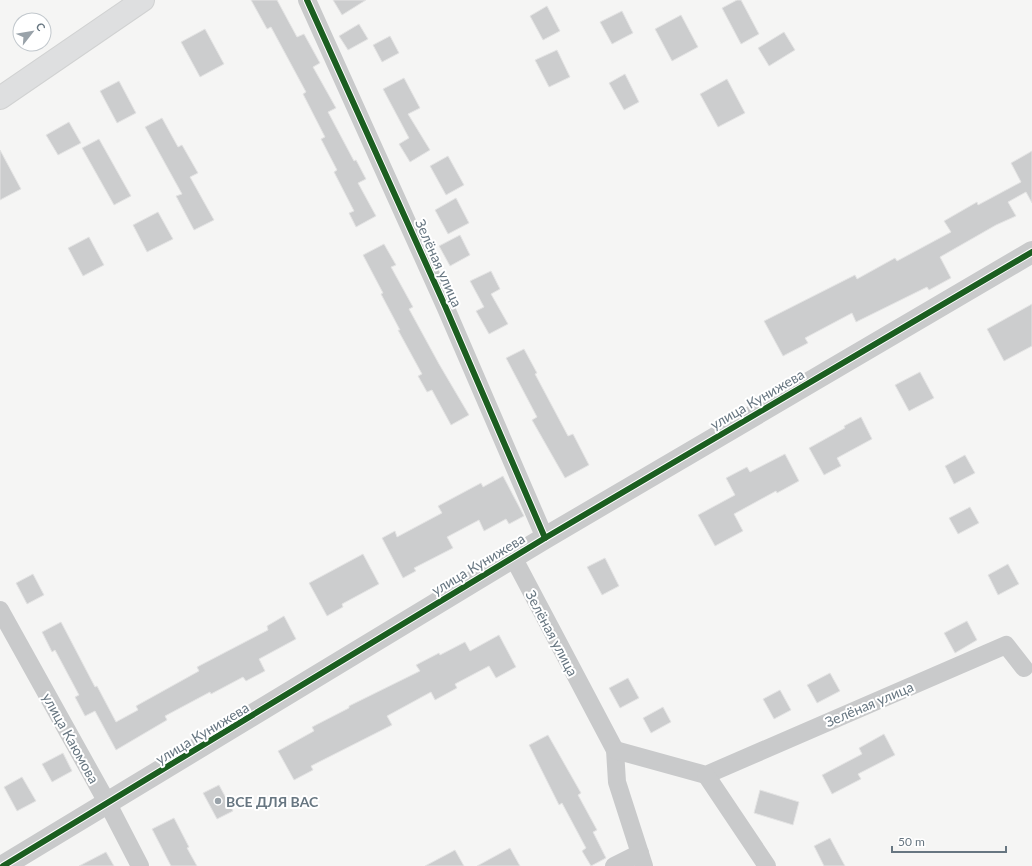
<svg xmlns="http://www.w3.org/2000/svg" width="1032" height="866" font-family="Lato,sans-serif">
  <style>
    .building { fill: #cccdce; stroke: #e4e4e4 }
    .lines { fill: none; stroke-linecap: round; stroke-linejoin: round }
    .trunk-casing { stroke: #d1d2d2; stroke-width: 24 }
    .minor { stroke: #c9cacb; stroke-width: 18 }
    .tertiary { stroke: #c9cacb; stroke-width: 22 }
    .trunk { stroke: #dedfe0; stroke-width: 22 }
    .cycleway-casing { stroke: #fff; stroke-width: 8 }
    .cycleway { stroke: #1b5e20; stroke-width: 6 }
    .poi-dot { fill: #99a2a9; stroke: #fff; stroke-width: 1.5 }
    .labels { text-anchor: middle; dominant-baseline: central; stroke-width: 4; stroke-linejoin: round; paint-order: stroke }
    .street-label { font-size: 14px; fill: #677681; stroke: #fff }
    .poi-label { font-size: 14px; font-weight: bold; fill: #677681; stroke: #fff; text-anchor: start }
  </style>
  <rect width="100%" height="100%" fill="#f5f5f4"/>
  <g class="building">
    <polygon points="251,0 277,0 297,37 304,34 320,63 313,67 336,108 328,112 354,161 356,160 366,179 358,183 376,216 356,227 349,213 354,211 334,172 337,170 321,139 325,137 303,94 306,92 271,27 267,29"/>
    <polygon points="333,0 366,0 342,15"/>
    <polygon points="737,0 741,0 759,34 741,44 722,8"/>
    <polygon points="547,6 560,31 543,40 530,16"/>
    <polygon points="622,11 633,33 612,44 600,22"/>
    <polygon points="681,15 698,47 672,61 655,29"/>
    <polygon points="359,24 368,39 348,50 339,36"/>
    <polygon points="205,29 224,64 200,77 181,42"/>
    <polygon points="784,32 795,50 769,66 758,48"/>
    <polygon points="390,36 399,53 382,62 373,45"/>
    <polygon points="557,50 570,77 549,87 535,60"/>
    <polygon points="625,74 639,102 624,110 609,83"/>
    <polygon points="404,78 420,108 408,114 430,150 410,162 399,144 409,138 383,89"/>
    <polygon points="727,79 745,113 718,127 700,94"/>
    <polygon points="119,81 136,113 117,123 100,91"/>
    <polygon points="162,118 178,147 182,145 198,173 190,177 214,220 194,230 176,196 182,194 145,127"/>
    <polygon points="69,122 81,143 58,155 46,135"/>
    <polygon points="99,139 131,196 114,205 82,148"/>
    <polygon points="0,150 21,189 0,200"/>
    <polygon points="1032,151 1032,203 1026,192 1008,202 1016,216 996,225 940,257 951,278 929,290 927,287 856,322 852,313 805,338 808,343 783,356 764,321 855,275 857,279 895,258 897,261 951,232 944,221 977,202 978,205 1021,182 1011,163"/>
    <polygon points="448,156 464,185 446,195 430,166"/>
    <polygon points="456,198 469,223 448,234 435,210"/>
    <polygon points="158,212 173,239 147,252 133,225"/>
    <polygon points="460,235 470,255 450,266 439,246"/>
    <polygon points="89,237 104,265 83,276 68,248"/>
    <polygon points="384,244 396,265 391,267 413,307 409,309 439,364 469,415 451,425 432,390 427,392 418,376 422,374 398,330 400,330 381,294 383,293 363,255"/>
    <polygon points="491,271 500,289 491,294 508,324 489,334 476,311 484,307 470,281"/>
    <polygon points="1032,304 1032,346 1004,361 987,329"/>
    <polygon points="524,349 537,373 535,374 568,436 573,434 589,465 565,478 532,420 537,417 506,358"/>
    <polygon points="920,372 934,398 909,411 895,385"/>
    <polygon points="861,417 872,439 837,458 841,466 824,475 809,448 845,428 844,426"/>
    <polygon points="785,454 799,481 777,493 776,491 734,514 743,531 715,546 698,515 735,495 726,478 747,467 750,472"/>
    <polygon points="965,455 975,473 954,484 945,466"/>
    <polygon points="503,476 524,516 509,524 506,519 484,531 479,520 447,537 453,548 414,568 416,571 403,578 382,538 395,531 397,537 442,513 438,506 481,483 483,487"/>
    <polygon points="970,507 979,523 958,534 949,518"/>
    <polygon points="363,554 379,584 342,604 343,607 327,616 309,583"/>
    <polygon points="605,558 619,586 602,595 587,567"/>
    <polygon points="1008,564 1019,584 998,595 988,575"/>
    <polygon points="33,574 44,595 27,604 16,583"/>
    <polygon points="284,616 296,639 259,659 265,671 246,681 243,677 211,694 210,692 165,716 167,720 116,750 95,711 85,716 75,697 79,695 55,650 52,652 42,632 61,622 95,687 97,686 116,722 138,710 136,706 199,671 197,667 268,630 267,626"/>
    <polygon points="967,621 977,640 955,653 944,633"/>
    <polygon points="499,635 516,667 496,678 489,666 455,684 457,688 435,700 431,692 387,716 392,725 311,766 313,770 294,780 278,751 314,731 312,727 349,708 349,706 420,671 416,665 439,653 440,655 465,642 470,651"/>
    <polygon points="830,673 840,691 817,703 807,685"/>
    <polygon points="628,678 639,698 620,708 609,688"/>
    <polygon points="780,690 791,710 774,719 763,699"/>
    <polygon points="663,707 671,722 651,733 643,718"/>
    <polygon points="884,734 895,755 858,774 861,779 832,794 822,775 862,754 859,748"/>
    <polygon points="548,735 581,793 578,795 597,830 593,832 606,858 591,866 582,851 586,848 562,803 559,805 529,745"/>
    <polygon points="63,753 72,771 52,782 42,764"/>
    <polygon points="22,777 36,801 17,811 4,787"/>
    <polygon points="219,785 233,811 217,819 203,793"/>
    <polygon points="760,790 799,802 793,825 754,813"/>
    <polygon points="174,818 189,847 187,848 197,866 171,866 152,829"/>
    <polygon points="830,838 845,866 824,866 814,846"/>
    <polygon points="510,848 520,866 477,866"/>
    <polygon points="455,850 464,866 425,866"/>
    <polygon points="106,852 114,866 79,866"/>
  </g>
  <g class="lines">
    <defs>
      <polyline id="trunk" points="0,98 143,0"/>
    </defs>
    <use href="#trunk" class="trunk-casing"/>
    <g class="minor">
      <polyline points="307,0 445,306 545,538"/>
      <polyline points="513,557 615,750 617,782 644,866"/>
      <polyline points="0,610 108,804 140,866"/>
      <polyline points="615,750 706,775 1006,645 1024,668"/>
      <polyline points="706,775 767,866"/>
      <polyline points="614,866 640,853"/>
    </g>
    <polyline class="tertiary" points="3,866 545,538 1032,252"/>
    <use href="#trunk" class="trunk"/>
    <defs>
      <g id="cycleway">
        <polyline points="307,0 445,306 545,538"/>
        <polyline points="3,866 545,538 1032,252"/>
      </g>
    </defs>
    <use href="#cycleway" class="cycleway-casing"/>
    <use href="#cycleway" class="cycleway"/>
  </g>
  <circle class="poi-dot" cx="218" cy="801" r="4"/>
  <g class="labels">
    <g class="street-label">
      <text transform="translate(439 263) rotate(66)">Зелёная улица</text>
      <text transform="translate(757 399) rotate(-30)">улица Кунижева</text>
      <text transform="translate(478 564) rotate(-31)">улица Кунижева</text>
      <text transform="translate(552 633) rotate(62)">Зелёная улица</text>
      <text transform="translate(869 704) rotate(-23)">Зелёная улица</text>
      <text transform="translate(202 733) rotate(-31)">улица Кунижева</text>
      <text transform="translate(71 738) rotate(61)">улица Каюмова</text>
    </g>
    <g class="poi-label">
      <text x="226" y="801">ВСЕ ДЛЯ ВАС</text>
    </g>
  </g>
  <g transform="translate(32 32) rotate(59)"><circle r="19" fill="#ffffff" stroke="#c2c8cd"/>
  <path d="M0-3L7 15L0 10L-7 15Z" fill="#99a2a9"/>
  <text y="-6" font-size="11" font-weight="bold" text-anchor="middle" fill="#677681">С</text>
  </g>
  <path d="M892 846v6h114v-6" fill="none" stroke="#677681" stroke-width="2"/>
  <text x="898" y="846" font-size="12" fill="#677681" stroke="#ffffff" stroke-width="3" paint-order="stroke">50 m</text>
</svg>
